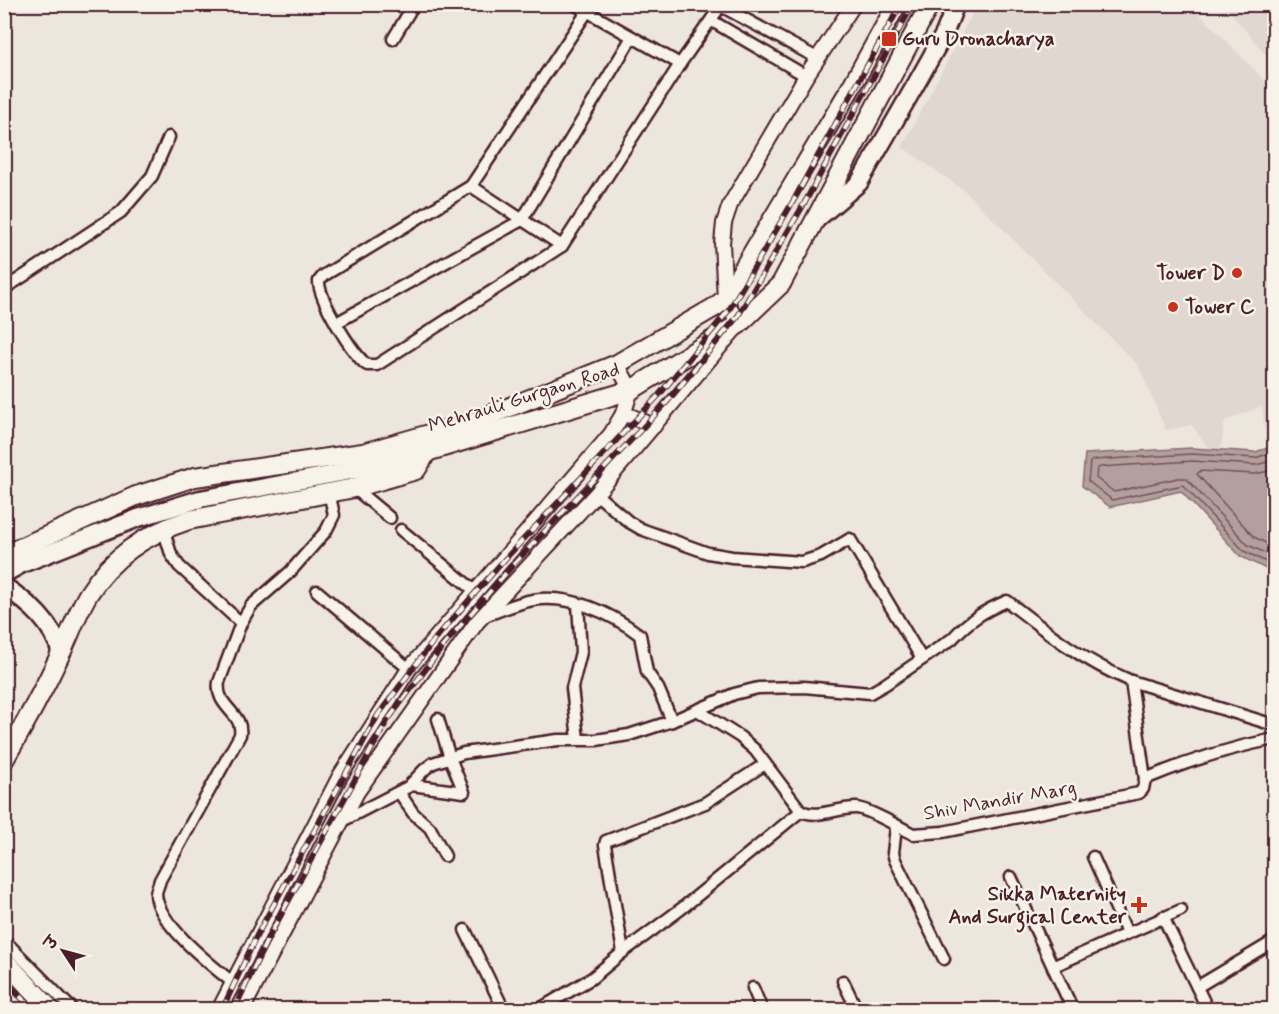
<svg xmlns="http://www.w3.org/2000/svg" width="1279" height="1014" font-family="Mynerve,'Playpen Sans Deva',sans-serif">
  <style>
    .built { fill: #e0d7d0 }
    .water { fill: #b39f9d; stroke: #896c6f; stroke-width: 1.5 }
    .lines { fill: none; stroke-linecap: round; stroke-linejoin: round }
    .shore { stroke: #745259; stroke-width: 1.5 }
    .secondary-tunnel { stroke: #ccbeb9; stroke-width: 15; stroke-dasharray: 15 8; stroke-linecap: butt }
    .minor-casing { stroke: #4a1f2b; stroke-width: 15 }
    .tertiary-casing { stroke: #4a1f2b; stroke-width: 18 }
    .primary-casing { stroke: #4a1f2b; stroke-width: 21 }
    .trunk-casing { stroke: #4a1f2b; stroke-width: 22 }
    .minor { stroke: #f7f3e8; stroke-width: 10 }
    .tertiary { stroke: #f7f3e8; stroke-width: 14 }
    .primary { stroke: #f7f3e8; stroke-width: 16 }
    .trunk { stroke: #f7f3e8; stroke-width: 18 }
    .rail-casing { stroke: #4a1f2b; stroke-width: 6 }
    .rail { stroke: #f7f3e8; stroke-width: 4; stroke-dasharray: 11; stroke-linecap: butt }
    .poi-dot { fill: #c8321e; stroke: #f7f3e8; stroke-width: 2 }
    .labels { text-anchor: middle; dominant-baseline: central; stroke-width: 5; stroke-linejoin: round; paint-order: stroke }
    .poi-label { font-size: 20px; font-weight: bold; fill: #4a1f2b; stroke: #f7f3e8; text-anchor: start }
    .street-label { font-size: 20px; fill: #4a1f2b; stroke: #f7f3e8 }
  </style>
  <rect width="100%" height="100%" fill="#ece6dd"/>
  <filter id="ink" filterUnits="userSpaceOnUse"><feTurbulence type="fractalNoise" baseFrequency=".0167" numOctaves="2"/><feDisplacementMap in="SourceGraphic" scale="12" xChannelSelector="R" yChannelSelector="G"/><feConvolveMatrix kernelMatrix="1 2 1 2 8 2 1 2 1" color-interpolation-filters="sRGB"/></filter>
  <g filter="url(#ink)">
    <g class="built">
      <polygon points="977,5 1191,5 1274,90 1274,442 1266,443 1262,406 1225,421 1218,462 1192,425 1166,430 1138,365 965,191 902,147"/>
      <polygon points="1222,5 1274,5 1274,65 1235,18"/>
    </g>
    <polygon class="water" points="1274,446 1274,573 1240,556 1181,491 1110,507 1082,486 1085,454 1192,448 1255,452"/>
    <g class="lines">
      <g class="shore">
        <polyline points="1274,452 1255,458 1192,454 1093,460 1090,462 1088,481 1112,500 1183,485 1244,551 1274,566"/>
        <polyline points="1274,460 1256,465 1192,461 1100,467 1097,469 1096,478 1114,492 1178,478 1186,478 1248,545 1274,557"/>
        <polyline points="1274,470 1255,474 1200,471 1197,474 1254,537 1274,547"/>
      </g>
      <polyline class="secondary-tunnel" points="4,1003 10,1010"/>
      <defs>
        <g id="minor">
          <polyline points="574,4 680,64"/>
          <polyline points="721,6 817,58"/>
          <path d="M587 12 471 186 323 276 319 281C318 298 353 355 367 365H377L562 246 680 64 722 4"/>
          <polyline points="712,21 806,76"/>
          <polyline points="393,39 414,4"/>
          <polyline points="471,186 562,246"/>
          <polyline points="4,289 121,212 152,176 169,137"/>
          <polyline points="336,323 522,220 632,37"/>
          <polyline points="354,488 390,518"/>
          <polyline points="596,494 629,522 641,529 708,553 732,557 802,562 821,556 850,539 922,659"/>
          <path d="M163 528 171 554 179 566 241 623 219 682C215 708 244 712 240 735L160 880C159 885 156 890 156 894 157 923 211 965 232 982"/>
          <polyline points="401,530 475,591"/>
          <polyline points="317,591 409,669"/>
          <polyline points="578,604 581,652 572,688 578,739"/>
          <path d="M484 616C500 611 516 603 533 600 570 594 611 613 640 635L647 672 658 688 672 721"/>
          <polyline points="241,623 251,606 290,572 326,531 334,515 329,492"/>
          <path d="M697 710 740 737 755 750 801 811C818 819 839 807 857 808 871 810 899 827 913 834L943 832 1139 793 1143 789 1145 779 1131 681"/>
          <path d="M1145 779C1188 761 1229 748 1274 739"/>
          <polyline points="411,785 464,792 450,758 438,719"/>
          <polyline points="399,792 413,813 430,828 445,856"/>
          <path d="M342 821 408 787 425 769 433 763 464 753 558 740H596L629 735 672 721 734 694 758 688 804 687 870 693 884 685 952 639C969 620 984 611 1007 601 1048 633 1083 661 1131 681L1274 725"/>
          <polyline points="896,827 893,853 895,860 944,959"/>
          <polyline points="1093,857 1127,933"/>
          <polyline points="1011,877 1073,1010"/>
          <polyline points="1163,917 1208,1010"/>
          <polyline points="465,930 504,1010"/>
          <polyline points="4,940 73,1010"/>
          <polyline points="623,952 605,845 606,841 705,803 765,764"/>
          <polyline points="1054,966 1181,910"/>
          <polyline points="843,981 857,1010"/>
          <polyline points="1197,987 1274,941"/>
          <polyline points="753,988 762,1010"/>
          <polyline points="538,1010 592,978 623,952 681,909 801,811"/>
        </g>
        <g id="tertiary">
          <polyline points="623,413 654,426"/>
          <polyline points="219,1010 340,776 409,669 611,434 624,412 631,390 617,364"/>
          <polyline points="242,1010 357,792 477,622 596,494 739,324 725,299 722,243 724,223 730,205 806,76 854,4"/>
        </g>
        <g id="primary">
          <polyline points="816,220 859,183 916,84 944,34 956,4"/>
          <polyline points="4,574 22,564 138,518 200,499 367,468 427,452"/>
          <path d="M4 586C30 604 53 623 61 654"/>
        </g>
        <g id="trunk">
          <polyline points="4,555 136,496 195,477 363,453 475,421 617,364 715,307 725,299 849,91 897,4"/>
          <path d="M4 760C24 726 43 691 60 655 70 635 77 612 89 593 113 555 148 533 189 520L354 488 416 470 427 452 631 390 739 324 781 284 930 4"/>
          <polyline points="4,960 51,1010"/>
        </g>
      </defs>
      <use href="#minor" class="minor-casing"/>
      <use href="#tertiary" class="tertiary-casing"/>
      <use href="#primary" class="primary-casing"/>
      <use href="#trunk" class="trunk-casing"/>
      <use href="#minor" class="minor"/>
      <use href="#tertiary" class="tertiary"/>
      <use href="#primary" class="primary"/>
      <use href="#trunk" class="trunk"/>
      <defs>
        <g id="rail">
          <polyline points="4,981 34,1010"/>
          <polyline points="222,1010 257,935 378,715 435,639 505,559 659,395 729,310 795,198 901,4"/>
          <polyline points="234,1010 267,940 387,721 443,646 512,566 667,402 738,316 804,204 913,4"/>
        </g>
      </defs>
      <use href="#rail" class="rail-casing"/>
      <use href="#rail" class="rail"/>
    </g>
  </g>
  <g class="poi-dot">
    <rect x="881" y="31" width="16" height="16" rx="3"/>
    <circle cx="1237" cy="273" r="6"/>
    <circle cx="1173" cy="307" r="6"/>
    <path d="M1136 896h6v6h6v6h-6v6h-6v-6h-6v-6h6z"/>
  </g>
  <g class="labels">
    <g class="poi-label">
      <text x="902" y="39">Guru Dronacharya</text>
      <text x="1225" y="273" text-anchor="end">Tower D</text>
      <text x="1185" y="307">Tower C</text>
      <text x="1126" y="894" text-anchor="end">Sikka Maternity<tspan x="1126" dy="23">And Surgical Center</tspan></text>
    </g>
    <g class="street-label">
      <text transform="translate(524 398) rotate(-17)">Mehrauli Gurgaon Road</text>
      <text transform="translate(1000 801) rotate(-10)">Shiv Mandir Marg</text>
    </g>
  </g>
  <rect width="1279" height="1014" fill="none" stroke="#f7f3e8" stroke-width="24"/>
  <rect x="12" y="12" width="1255" height="990" fill="none" stroke="#4a1f2b" stroke-width="2" filter="url(#ink)"/>
  <g transform="translate(63 951) rotate(306)" stroke="#f7f3e8" stroke-width="4.5" paint-order="stroke">
  <path d="M0-4.5L10 22L0 15L-10 22Z" fill="#4a1f2b"/>
  <text y="-9" font-size="16" font-weight="bold" text-anchor="middle" fill="#4a1f2b">उ</text>
  </g>
</svg>
